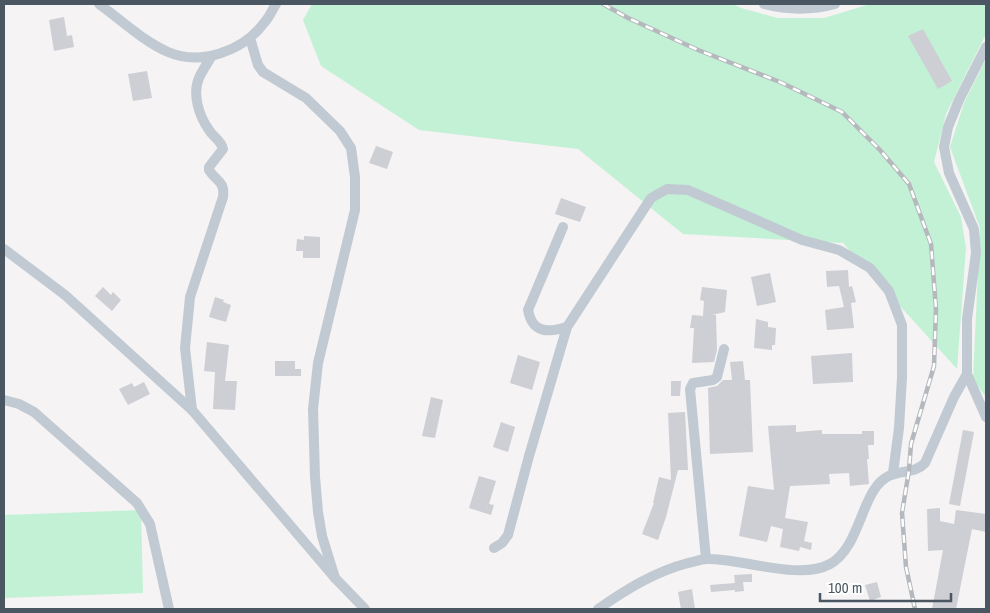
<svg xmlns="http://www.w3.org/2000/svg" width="990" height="613" font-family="'Archivo Narrow',sans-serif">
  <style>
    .green { fill: #c3f1d5 }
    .building { fill: #cdcfd5 }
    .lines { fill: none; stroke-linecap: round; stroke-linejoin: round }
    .street { stroke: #c1cad2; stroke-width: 10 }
    .rail-casing { stroke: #b5b8bd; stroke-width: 4.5 }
    .rail { stroke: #fff; stroke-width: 2.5; stroke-dasharray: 8; stroke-linecap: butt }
  </style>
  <rect width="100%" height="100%" fill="#f5f3f3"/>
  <g class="green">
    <polygon points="312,4 733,4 741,8 778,18 824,18 870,4 986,4 986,34 946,114 934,162 961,217 966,248 957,369 843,243 683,234 578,149 419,130 321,66 303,20"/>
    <polygon points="986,59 986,397 973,380 980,228 950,147 964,103"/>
    <polygon points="141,510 143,593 4,598 4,515"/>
  </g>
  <g class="building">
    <polygon points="64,17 67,36 72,35 74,47 54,51 49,20"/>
    <polygon points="923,29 952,81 938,89 908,36"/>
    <polygon points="147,71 152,98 133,101 128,74"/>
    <polygon points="376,146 393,152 387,169 369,163"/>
    <polygon points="561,198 586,207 580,222 555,214"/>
    <polygon points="304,236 320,237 320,258 303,258 303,251 296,251 297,239 304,240"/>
    <polygon points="848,270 849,287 852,286 856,302 851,303 854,328 827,330 825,310 844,307 839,286 827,287 826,271"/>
    <polygon points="770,273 776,302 757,306 751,277"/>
    <polygon points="103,287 111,295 113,292 121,300 112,311 95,296"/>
    <polygon points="702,287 727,290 725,312 712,315 716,315 717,350 714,362 692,363 694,328 690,328 692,315 703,316 704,301 700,300"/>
    <polygon points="215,297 224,300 223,302 231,305 226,322 209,317"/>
    <polygon points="756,319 768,322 768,327 776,328 775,345 772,345 772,350 754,348"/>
    <polygon points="207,342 229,345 225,381 237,381 235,410 213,409 215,372 204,371"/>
    <polygon points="852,353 853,382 813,384 811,356"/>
    <polygon points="518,355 540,362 532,390 510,383"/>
    <polygon points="275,361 295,361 295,369 301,369 301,376 275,376"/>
    <polygon points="743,361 745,380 750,380 753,452 710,454 708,388 717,386 723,380 732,380 730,362"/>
    <polygon points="671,381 681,381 680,396 671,396"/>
    <polygon points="144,382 150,394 128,405 119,389 132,383 134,387"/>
    <polygon points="431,397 443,400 435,438 422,436"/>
    <polygon points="685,412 688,470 678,470 666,517 658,540 642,534 654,503 653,503 659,477 671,480 668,413"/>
    <polygon points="501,422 515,427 508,452 493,447"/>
    <polygon points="796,425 796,432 822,430 822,434 862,434 862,431 874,431 874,445 868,445 869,459 867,459 869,484 850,486 849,473 829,474 830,484 790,486 785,518 808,522 804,541 812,543 811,550 800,547 799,551 780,547 783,529 771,526 767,542 739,536 748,486 774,490 768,426"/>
    <polygon points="963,430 974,432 960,506 949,504"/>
    <polygon points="479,476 496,481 489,504 494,505 491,515 469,508"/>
    <polygon points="940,508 940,521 954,524 956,510 986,514 986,532 972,529 956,609 932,609 943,550 928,551 927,509"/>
    <polygon points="752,574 752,582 743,582 744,591 735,592 735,590 711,592 710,585 735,583 734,575"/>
    <polygon points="877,582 881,597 870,601 865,585"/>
    <polygon points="692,589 695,609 681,609 678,592"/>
  </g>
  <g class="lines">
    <g class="street">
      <path d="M99 4C121 20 143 41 168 52 201 66 243 51 264 23 269 18 272 10 276 4"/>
      <path d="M764 4C787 10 813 10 835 4"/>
      <polyline points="250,38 258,65 263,72 306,98 340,131 351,148 355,177 355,210 318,363 313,409 315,477 318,512 322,536 335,578"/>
      <polyline points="986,47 959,100 948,127 944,147 949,173 974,229 976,253 967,319 967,374 986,417"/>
      <path d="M563 227 528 310C532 333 548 333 567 327"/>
      <polyline points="4,249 65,295 192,410 335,578 365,609"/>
      <polyline points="4,400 19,404 34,412 137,503 150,524 169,609"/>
      <path d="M192 410 185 348 190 297 223 197C225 180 216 182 209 170V167L223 149C221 140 213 137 209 130 199 116 192 94 199 78 202 71 207 64 211 57"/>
      <polyline points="494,548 502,543 508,535 529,456 567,327 651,198 667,189 688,190 802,240 839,250 870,268 889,291 902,325 902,377 899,428 893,473"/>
      <polyline points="706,559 690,389 693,383 713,380 717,377 724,349"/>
      <path d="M598 609C627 589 654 572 688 563 694 562 701 559 707 559 741 558 799 581 830 564 855 550 860 511 874 490 891 464 911 478 925 463L954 397 967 374"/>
    </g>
    <defs>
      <polyline id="rail" points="603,4 628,18 698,50 780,82 842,112 880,150 909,184 931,244 936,309 934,366 911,444 909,470 902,513 906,567 915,609"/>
    </defs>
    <use href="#rail" class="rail-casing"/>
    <use href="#rail" class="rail"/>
  </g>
  <rect width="990" height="613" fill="none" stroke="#4a5661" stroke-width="10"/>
  <path d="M820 593v8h131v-8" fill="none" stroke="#4a5661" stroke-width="2.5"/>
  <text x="828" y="593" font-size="15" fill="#4a5661" stroke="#ffffff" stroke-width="4" paint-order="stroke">100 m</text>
</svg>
